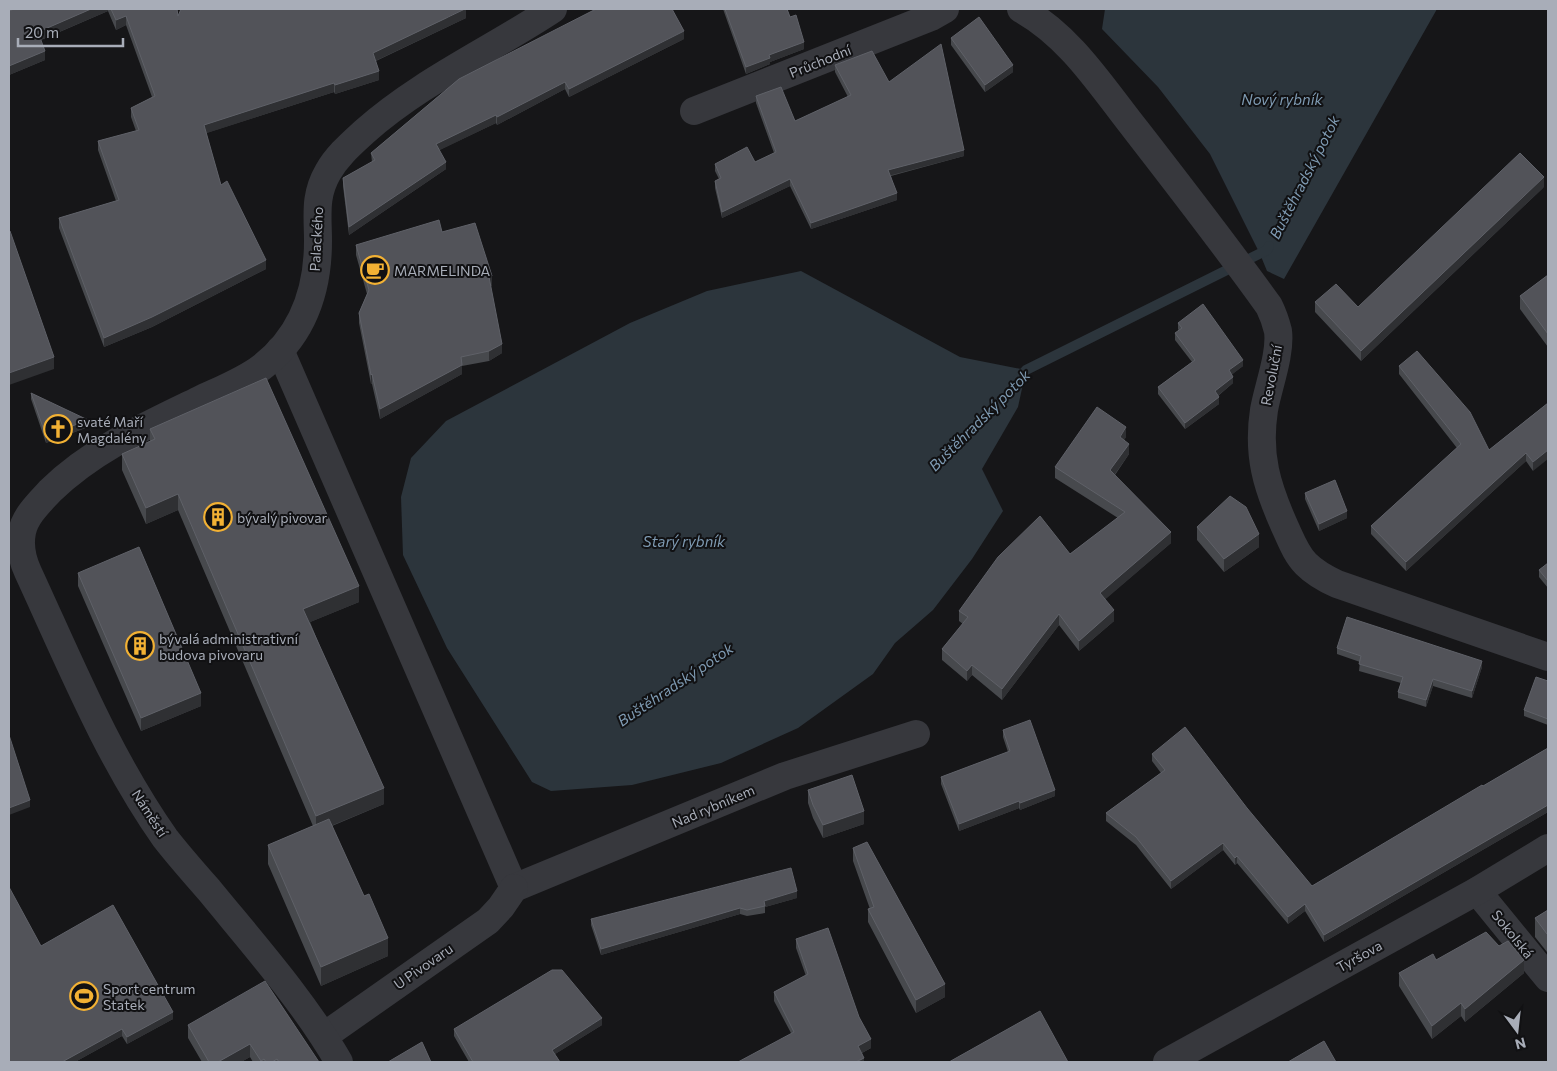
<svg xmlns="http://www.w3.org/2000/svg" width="1557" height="1071" font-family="Commissioner,sans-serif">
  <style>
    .water { fill: #2c353c }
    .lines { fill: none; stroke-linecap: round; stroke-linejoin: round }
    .stream { stroke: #2c353c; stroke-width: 10 }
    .minor { stroke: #37383d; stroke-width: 28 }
    .tertiary { stroke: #37383d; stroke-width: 28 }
    .wall { fill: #47494d }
    .shaded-wall { fill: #2f3033 }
    .building { fill: #525359; stroke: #5f6168 }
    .labels { text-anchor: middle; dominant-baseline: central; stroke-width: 4; stroke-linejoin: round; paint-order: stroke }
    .street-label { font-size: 14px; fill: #a8adb8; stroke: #111113 }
    .poi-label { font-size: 14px; fill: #a8adb8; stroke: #111113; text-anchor: start }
    .water-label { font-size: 15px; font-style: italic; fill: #7f9bb3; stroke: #111113 }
  </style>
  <rect width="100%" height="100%" fill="#161618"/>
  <g class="water">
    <polygon points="1105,9 1437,9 1284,279 1267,271 1260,254 1210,154 1158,87 1102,29"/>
    <polygon points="801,271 960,357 1026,370 1018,407 982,469 1003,511 972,559 933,610 895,643 873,674 798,728 721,763 632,785 551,791 532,782 447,648 403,555 401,497 411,458 446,421 630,323 707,291"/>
  </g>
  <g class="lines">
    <polyline class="stream" points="1018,379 1026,370 1267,250 1269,246"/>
    <g class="minor">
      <path d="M1021 9C1071 37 1101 86 1136 130 1181 188 1226 246 1269 306 1273 314 1276 323 1278 331 1281 354 1268 387 1264 410 1257 455 1267 487 1285 527 1291 540 1296 554 1306 564 1315 573 1326 579 1337 584L1548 657"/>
      <polyline points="694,111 931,17 945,9"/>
      <polyline points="280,350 514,888"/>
      <polyline points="514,888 785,776 916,734"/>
      <polyline points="1477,891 1548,978"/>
      <polyline points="324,1036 488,921 501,907 514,888"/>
    </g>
    <g class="tertiary">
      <path d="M339 1062C303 1000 254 945 209 890 194 873 179 856 165 838 108 757 70 663 28 572 22 559 19 547 22 532 25 516 39 503 50 491 92 450 147 425 199 400 220 390 244 381 262 367 302 336 318 291 318 241 318 216 314 196 328 172 337 156 351 144 364 132 420 82 491 50 553 9"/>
      <polyline points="1167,1062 1477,891 1548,848"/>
    </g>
  </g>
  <g class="wall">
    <polygon points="14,9 177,9 178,16 466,18 376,61 379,80 335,94 334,92 206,133 221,185 266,269 152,327 104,347 59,228 59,218 116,201 98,150 98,141 136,131 131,117 131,108 152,97 126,25 116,30 108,11 41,40 45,60 9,75 9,11"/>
    <polygon points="723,9 787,9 790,17 804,49 770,62 770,64 746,74"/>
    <polygon points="951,38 1013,72 985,92 951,45"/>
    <polygon points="684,39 569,97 565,89 497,125 496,123 439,150 446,169 349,235 343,186 343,178 372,162 371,153 459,79"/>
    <polygon points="835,65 889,82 964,156 891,176 897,200 811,229 790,186 722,218 715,188 715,181 719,179 715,171 715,164 755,162 774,153 756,103 756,96 795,121 848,97 835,72"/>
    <polygon points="1544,187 1361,361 1315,312 1315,302 1358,307"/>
    <polygon points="442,232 492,286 490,286 502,353 489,361 462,366 462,374 380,419 372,384 371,384 359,323 359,313 367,294 356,255 356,245"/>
    <polygon points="1548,275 1548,347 1520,309 1520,296"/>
    <polygon points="1178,323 1243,366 1232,374 1233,383 1218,396 1219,404 1185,429 1158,394 1158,387 1192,362 1175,340 1175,333 1179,331 1178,329"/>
    <polygon points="1399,366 1489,450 1548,403 1533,471 1526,461 1406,571 1371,534 1371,526 1457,448 1399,374"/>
    <polygon points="31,393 88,427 46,443 31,399"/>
    <polygon points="150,429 359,602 310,622 384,804 332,826 388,956 321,986 268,864 268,845 313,826 178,510 146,524 122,470 122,454 150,441"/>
    <polygon points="1126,437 1124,440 1129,454 1115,475 1171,543 1105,599 1114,621 1079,651 1059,625 1002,700 972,675 967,681 942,660 942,649 963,624 959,621 959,611 1070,554 1118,518 1055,478 1055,467"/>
    <polygon points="1305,493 1347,518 1319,531 1305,499"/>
    <polygon points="1197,527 1259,547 1224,572 1197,540"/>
    <polygon points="1548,563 1548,588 1539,577 1539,570"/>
    <polygon points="78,573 201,706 141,731 78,586"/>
    <polygon points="1337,648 1482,667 1472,698 1433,686 1426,707 1398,698 1398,692 1401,683 1359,671 1360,662 1337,654"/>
    <polygon points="1548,681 1548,725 1524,716 1524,710"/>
    <polygon points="1003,730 1055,796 1020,810 1019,808 959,831 941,784 941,777 1008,752 1003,737"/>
    <polygon points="1548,748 1548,812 1324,942 1305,911 1288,924 1237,863 1235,865 1223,850 1171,889 1136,845 1106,821 1106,813 1161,773 1152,761 1152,754 1312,886"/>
    <polygon points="808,790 864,824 823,838 813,818 808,803"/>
    <polygon points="853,848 945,997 916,1013 868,922 868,909 870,909 853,861"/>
    <polygon points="797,898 765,907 765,913 747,916 740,914 601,955 591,925 591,919"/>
    <polygon points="1548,910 1547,952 1535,937 1535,918"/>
    <polygon points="796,939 859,1017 871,1048 862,1053 864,1062 791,1033 774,1001 774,992 806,976 796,948"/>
    <polygon points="41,946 173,1019 127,1044 122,1036 75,1062 9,1062"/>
    <polygon points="1499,946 1524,973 1465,1022 1461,1016 1432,1039 1399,986 1399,973 1436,960"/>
    <polygon points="188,1025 319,1062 253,1062 250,1057 241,1062 202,1062 188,1038"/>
    <polygon points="602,1025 555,1054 560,1062 469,1062 454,1036 454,1029"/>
  </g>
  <g class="shaded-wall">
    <polygon points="91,9 108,9 108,11 38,41 38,32"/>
    <polygon points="466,9 466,18 373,62 373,53"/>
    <polygon points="126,16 126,25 116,30 116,20"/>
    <polygon points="684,31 684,39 569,97 569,89"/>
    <polygon points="804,42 804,49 770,62 770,64 746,74 746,67 769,55"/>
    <polygon points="45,51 45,60 9,75 9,66"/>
    <polygon points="1013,65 1013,72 985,92 985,85"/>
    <polygon points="379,71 379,80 335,94 335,85"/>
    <polygon points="565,82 565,89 497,125 497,117"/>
    <polygon points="334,83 334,92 204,134 204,125"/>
    <polygon points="496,115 496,123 436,152 436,144"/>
    <polygon points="964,150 964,156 888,176 888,170"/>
    <polygon points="446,162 446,169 349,235 349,227"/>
    <polygon points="1544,177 1544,187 1361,361 1361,351"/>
    <polygon points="790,179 790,186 722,218 722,212"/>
    <polygon points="897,193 897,200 811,229 811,223"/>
    <polygon points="266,260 266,269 152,327 104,347 104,338"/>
    <polygon points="492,276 492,286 489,287 489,277"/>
    <polygon points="502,344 502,353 489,361 489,351"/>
    <polygon points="54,357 54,369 9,385 9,373"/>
    <polygon points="1243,360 1243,366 1229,377 1229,370"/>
    <polygon points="462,365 462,374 380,419 380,409"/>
    <polygon points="372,374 372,384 371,384 371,375"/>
    <polygon points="1233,377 1233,383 1215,398 1215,391"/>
    <polygon points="1219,397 1219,404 1185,429 1185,423"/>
    <polygon points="88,420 88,427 46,443 46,436"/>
    <polygon points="1126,427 1126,437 1120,447 1120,437"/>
    <polygon points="1129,444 1129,454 1110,481 1110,470"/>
    <polygon points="1548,450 1548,459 1533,471 1533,462"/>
    <polygon points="1526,453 1526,461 1406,571 1406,562"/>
    <polygon points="178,494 178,510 146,524 146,508"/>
    <polygon points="1347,511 1347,518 1319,531 1319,524"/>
    <polygon points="1171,532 1171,543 1100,604 1100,593"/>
    <polygon points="1259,534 1259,547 1224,572 1224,559"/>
    <polygon points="359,586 359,602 303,625 303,609"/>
    <polygon points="1114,610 1114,621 1079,651 1079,641"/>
    <polygon points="1059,614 1059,625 1002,700 1002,689"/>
    <polygon points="1482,661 1482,667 1472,698 1472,691"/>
    <polygon points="972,665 972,675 967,681 967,671"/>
    <polygon points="1433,679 1433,686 1426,707 1426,700"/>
    <polygon points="201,693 201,706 141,731 141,718"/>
    <polygon points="384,788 384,804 316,832 316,816"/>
    <polygon points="1055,790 1055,796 1020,810 1020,803"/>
    <polygon points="30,800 30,807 9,815 9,808"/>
    <polygon points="1019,801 1019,808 959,831 959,824"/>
    <polygon points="1548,805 1548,812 1324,942 1324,935"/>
    <polygon points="864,811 864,824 823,838 823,825"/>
    <polygon points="1223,843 1223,850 1171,889 1171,881"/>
    <polygon points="1237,856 1237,863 1235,865 1235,858"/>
    <polygon points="797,891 797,898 765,907 764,901"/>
    <polygon points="1305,904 1305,911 1288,924 1288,917"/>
    <polygon points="740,908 740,914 601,955 601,949"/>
    <polygon points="1548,933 1548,952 1547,952 1547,934"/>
    <polygon points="388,938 388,956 321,986 321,967"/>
    <polygon points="1524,960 1524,973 1465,1022 1465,1009"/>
    <polygon points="945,984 945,997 916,1013 916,1000"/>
    <polygon points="1461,1003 1461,1016 1432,1039 1432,1026"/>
    <polygon points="173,1012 173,1019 127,1044 127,1037"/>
    <polygon points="602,1018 602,1025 552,1056 552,1050"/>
    <polygon points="122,1029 122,1036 75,1062 62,1062"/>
    <polygon points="871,1039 871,1048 858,1055 858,1046"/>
    <polygon points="250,1044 250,1057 241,1062 218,1062"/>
    <polygon points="864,1058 864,1062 856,1062"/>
  </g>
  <g class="building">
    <polygon points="14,9 91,9 38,32 45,51 9,66 9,11"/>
    <polygon points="111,9 177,9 178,16 181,9 465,9 373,53 379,71 335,85 334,83 204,125 221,185 227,181 266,260 152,317 104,338 59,218 119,200 98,141 139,130 131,108 155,96 126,16 116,20"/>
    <polygon points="596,9 672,9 684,31 569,89 565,82 497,117 496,115 436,144 446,162 349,227 343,178 375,160 371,153 459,79"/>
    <polygon points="725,9 787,9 790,17 796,15 804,42 769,55 770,58 746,67"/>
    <polygon points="979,17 1013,65 985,85 951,38"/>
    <polygon points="941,44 964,150 888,170 897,193 811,223 790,179 722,212 715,181 721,178 715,164 747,147 755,162 776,152 756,96 781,87 795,121 851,95 835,65 872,51 889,82"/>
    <polygon points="1520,153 1544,177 1361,351 1315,302 1336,284 1358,307"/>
    <polygon points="439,220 442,232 475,223 492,276 489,277 502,344 489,351 461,357 462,365 380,409 372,374 371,375 359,313 369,290 356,245"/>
    <polygon points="9,231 10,231 54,357 9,373"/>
    <polygon points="1548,275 1548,334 1520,296"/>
    <polygon points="1203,304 1243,360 1229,370 1233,377 1215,391 1219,397 1185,423 1158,387 1195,360 1175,333 1182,328 1178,323"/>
    <polygon points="1417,351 1470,412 1489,450 1548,403 1548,450 1533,462 1526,453 1406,562 1371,526 1461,444 1399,366"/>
    <polygon points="266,378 359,586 303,609 384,788 316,816 178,494 146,508 122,454 155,439 150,429"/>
    <polygon points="31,393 88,420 46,436"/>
    <polygon points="1097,407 1126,427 1120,437 1129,444 1110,470 1171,532 1100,593 1114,610 1079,641 1059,614 1002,689 972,665 967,671 942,649 968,617 959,611 998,557 1040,516 1070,554 1125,512 1055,467"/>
    <polygon points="1335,480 1347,511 1319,524 1305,493"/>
    <polygon points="1230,496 1246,507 1259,534 1224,559 1197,527"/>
    <polygon points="139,547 201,693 141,718 78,573"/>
    <polygon points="1548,563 1548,581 1539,570"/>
    <polygon points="1347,617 1482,661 1472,691 1433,679 1426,700 1398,692 1403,677 1359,664 1361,656 1337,648"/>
    <polygon points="1536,677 1548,681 1548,719 1524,710"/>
    <polygon points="1030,720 1055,790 1020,803 1019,801 959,824 941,777 1010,751 1003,730"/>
    <polygon points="1185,727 1247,808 1312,886 1482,785 1483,786 1548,748 1548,805 1324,935 1305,904 1288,917 1237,856 1235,858 1223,843 1171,881 1136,837 1106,813 1165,770 1152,754"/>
    <polygon points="9,735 30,800 9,808"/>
    <polygon points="852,775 864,811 823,825 813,805 808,790"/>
    <polygon points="329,819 364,896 369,894 388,938 321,967 268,845"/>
    <polygon points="867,842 945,984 916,1000 868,909 874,907 853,848"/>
    <polygon points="791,868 797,891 764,901 765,906 747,910 740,908 601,949 591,919"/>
    <polygon points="9,887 41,946 113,905 173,1012 127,1037 122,1029 62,1062 9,1062"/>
    <polygon points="1548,910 1548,933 1547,934 1535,918"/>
    <polygon points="828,928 859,1017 871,1039 858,1046 864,1058 856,1062 738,1062 794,1032 774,992 808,974 796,939"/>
    <polygon points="1486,932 1499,946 1508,941 1524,960 1465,1009 1461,1003 1432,1026 1399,973 1433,954 1436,960"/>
    <polygon points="552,970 562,970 602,1018 552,1050 560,1062 473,1062 454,1029"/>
    <polygon points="265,981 319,1062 279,1062 277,1059 272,1062 266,1062 264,1059 261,1061 250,1044 218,1062 209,1062 188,1025"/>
    <polygon points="1040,1011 1068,1062 949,1062"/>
    <polygon points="1324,1041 1336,1062 1288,1062"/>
    <polygon points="422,1042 431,1062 388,1062"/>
  </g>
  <defs>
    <symbol id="cafe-ring" viewBox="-11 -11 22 22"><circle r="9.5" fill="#111113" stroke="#f2b134" stroke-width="1.5"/><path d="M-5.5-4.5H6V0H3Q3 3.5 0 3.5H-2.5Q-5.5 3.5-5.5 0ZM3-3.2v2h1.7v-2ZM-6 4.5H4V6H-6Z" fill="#f2b134"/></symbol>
    <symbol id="church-ring" viewBox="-11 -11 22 22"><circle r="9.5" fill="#111113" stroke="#f2b134" stroke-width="1.5"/><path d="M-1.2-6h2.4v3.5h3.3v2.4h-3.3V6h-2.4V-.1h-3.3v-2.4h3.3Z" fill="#f2b134"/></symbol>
    <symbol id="building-ring" viewBox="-11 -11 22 22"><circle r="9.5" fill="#111113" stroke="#f2b134" stroke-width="1.5"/><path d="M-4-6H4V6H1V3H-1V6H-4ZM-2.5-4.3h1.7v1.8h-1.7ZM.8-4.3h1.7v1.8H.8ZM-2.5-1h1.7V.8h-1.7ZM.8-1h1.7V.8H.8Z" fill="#f2b134"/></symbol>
    <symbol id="stadium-ring" viewBox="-11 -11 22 22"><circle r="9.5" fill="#111113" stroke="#f2b134" stroke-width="1.5"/><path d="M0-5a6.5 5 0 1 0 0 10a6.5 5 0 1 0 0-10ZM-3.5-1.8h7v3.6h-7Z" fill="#f2b134"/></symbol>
  </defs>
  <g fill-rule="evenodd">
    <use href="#cafe-ring" x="359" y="254" width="32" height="32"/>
    <use href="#church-ring" x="42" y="413" width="32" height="32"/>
    <use href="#building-ring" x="202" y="501" width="32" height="32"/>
    <use href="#building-ring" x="124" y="630" width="32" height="32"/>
    <use href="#stadium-ring" x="68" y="980" width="32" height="32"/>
  </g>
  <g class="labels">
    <g class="street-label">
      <text transform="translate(820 61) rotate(-22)">Průchodní</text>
      <text transform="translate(316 239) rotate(-87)">Palackého</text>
      <text transform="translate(1271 375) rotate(-79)">Revoluční</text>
      <text transform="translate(713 806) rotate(-23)">Nad rybníkem</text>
      <text transform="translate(150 813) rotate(57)">Náměstí</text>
      <text transform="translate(1513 934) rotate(51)">Sokolská</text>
      <text transform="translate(1359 956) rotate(-29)">Tyršova</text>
      <text transform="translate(423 966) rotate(-35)">U Pivovaru</text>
    </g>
    <g class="poi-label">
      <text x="394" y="270">MARMELINDA</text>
      <text x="77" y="421">svaté Maří<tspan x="77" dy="16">Magdalény</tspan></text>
      <text x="237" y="517">bývalý pivovar</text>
      <text x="159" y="638">bývalá administrativní<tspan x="159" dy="16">budova pivovaru</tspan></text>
      <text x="103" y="988">Sport centrum<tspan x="103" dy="16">Statek</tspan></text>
    </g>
    <g class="water-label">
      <text x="1282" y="99">Nový rybník</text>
      <text transform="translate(1304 177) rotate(-63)">Buštěhradský potok</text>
      <text transform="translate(979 420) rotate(-45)">Buštěhradský potok</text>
      <text x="684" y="541">Starý rybník</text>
      <text transform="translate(675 684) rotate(-34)">Buštěhradský potok</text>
    </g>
  </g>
  <rect width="1557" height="1071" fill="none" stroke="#a8adb8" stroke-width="20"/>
  <g transform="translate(1517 1031) rotate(165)" stroke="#111113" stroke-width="4" paint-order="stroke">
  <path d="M0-4L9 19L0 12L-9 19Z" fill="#a8adb8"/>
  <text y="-8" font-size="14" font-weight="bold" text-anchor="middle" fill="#a8adb8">N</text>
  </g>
  <path d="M18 38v8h105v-8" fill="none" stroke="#a8adb8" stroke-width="2.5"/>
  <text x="25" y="38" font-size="15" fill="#a8adb8" stroke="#111113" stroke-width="4" paint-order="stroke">20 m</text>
</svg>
